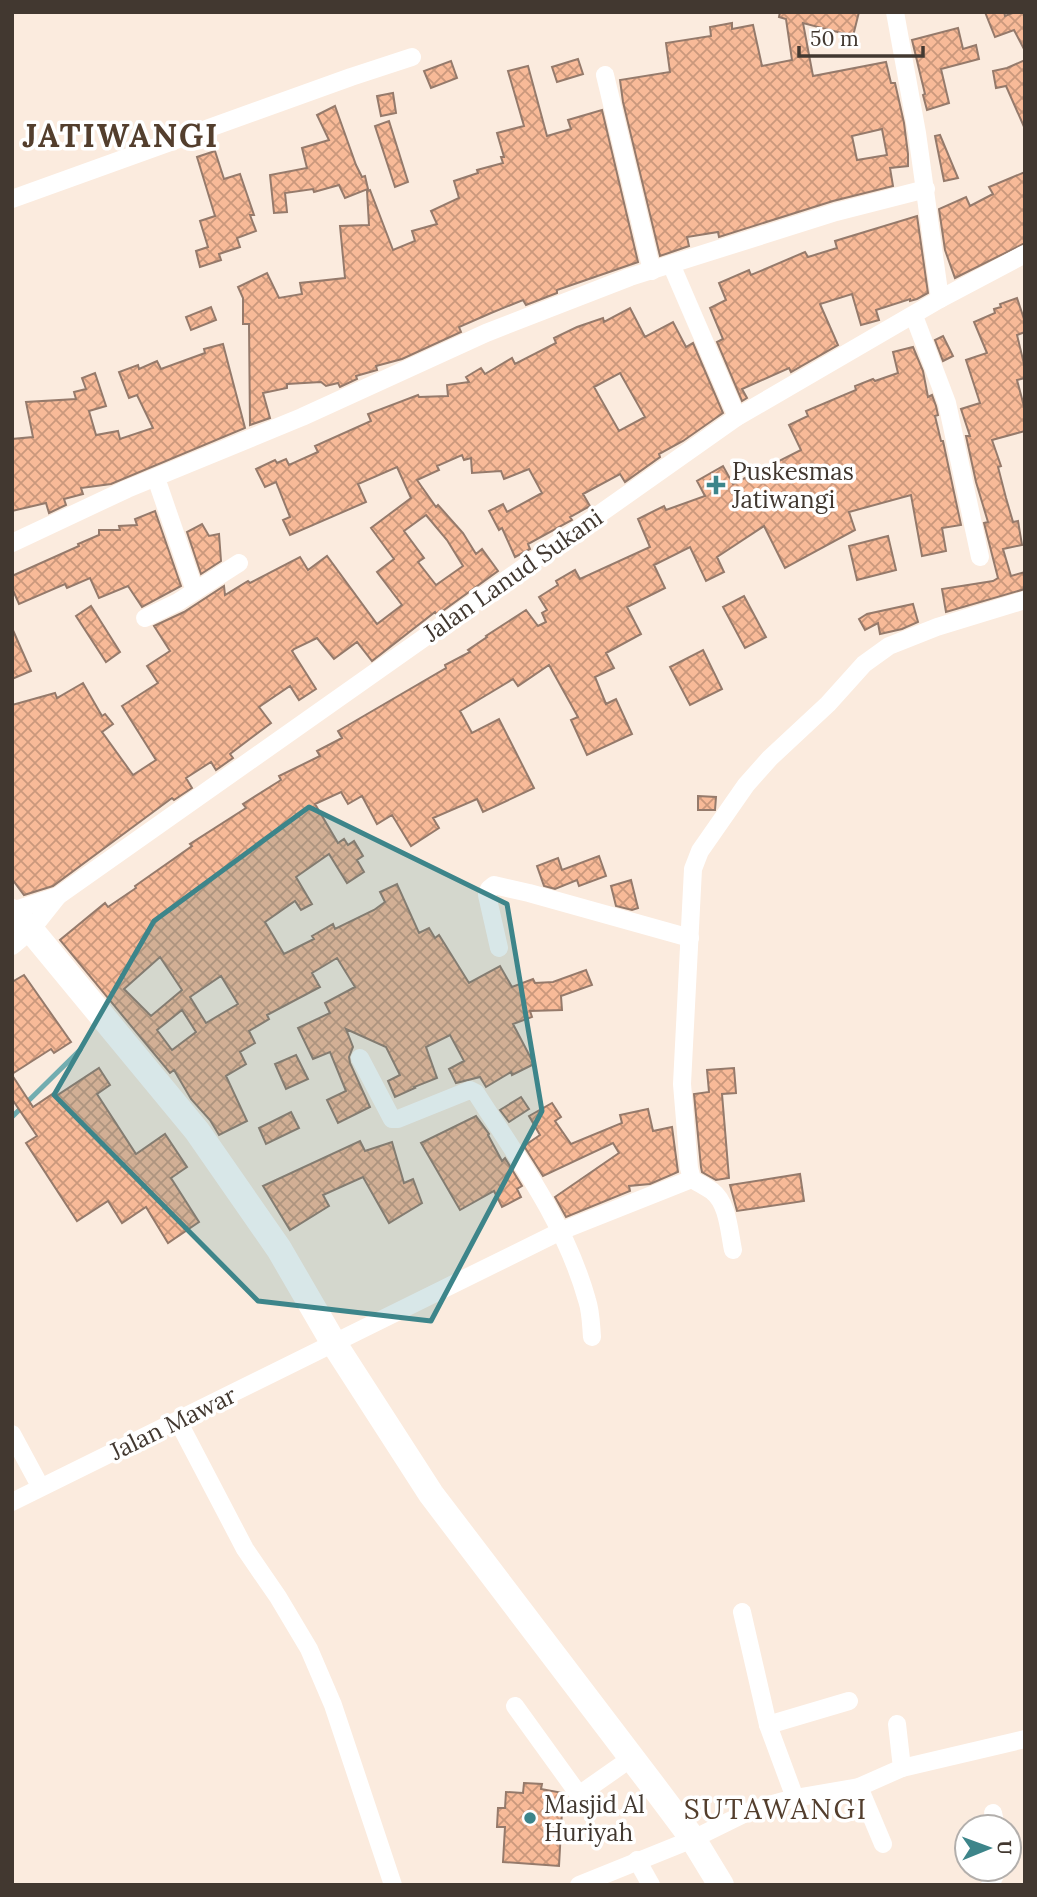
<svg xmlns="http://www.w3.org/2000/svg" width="1037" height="1897" font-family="Lora,serif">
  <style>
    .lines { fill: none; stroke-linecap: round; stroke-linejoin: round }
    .stream { stroke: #72adb0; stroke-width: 5 }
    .building { fill: url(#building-cross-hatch); stroke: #957a6b; stroke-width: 2; fill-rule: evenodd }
    .minor { stroke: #fff; stroke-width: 18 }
    .highway { stroke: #fff; stroke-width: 26 }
    .marked { fill: #3d858a; fill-opacity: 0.2; stroke: #3d858a; stroke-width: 5; stroke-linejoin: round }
    .poi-dot { fill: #3d858a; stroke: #fff; stroke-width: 2.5 }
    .labels { text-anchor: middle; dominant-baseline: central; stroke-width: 7; stroke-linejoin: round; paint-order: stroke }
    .poi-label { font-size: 24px; fill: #423830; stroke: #fff; text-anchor: start }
    .street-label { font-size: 24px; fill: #423830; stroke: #fff }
    .quarter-label { font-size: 28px; letter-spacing: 2px; fill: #533e2d; stroke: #fff }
    .district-label { font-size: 32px; font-weight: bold; letter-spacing: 2px; fill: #533e2d; stroke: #fff }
  </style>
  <defs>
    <pattern id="building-cross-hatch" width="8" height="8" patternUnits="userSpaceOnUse" patternTransform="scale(1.75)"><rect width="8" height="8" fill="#f8ba98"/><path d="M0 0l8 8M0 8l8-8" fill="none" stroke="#ca987c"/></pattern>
  </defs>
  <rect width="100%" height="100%" fill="#fbebde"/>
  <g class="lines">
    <polyline class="stream" points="12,1117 80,1050"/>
  </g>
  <g class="building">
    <path d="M780 12H859L853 36 803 23 813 76 886 62 891 83H895L904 123 908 154V166L890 168 893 186 833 201 719 237 718 232 687 237 689 246 660 256 623 102 620 80 670 72 666 43 711 36 710 27 732 23V29L753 25 762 66 792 60 786 19 779 17ZM882 129 887 155 857 160 852 136Z"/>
    <polygon points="985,12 1004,12 1005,16 1015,12 1025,12 1025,51 1014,30 995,37"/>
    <polygon points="958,28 963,49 976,45 979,59 941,69 949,103 927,110 923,95 925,94 912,40"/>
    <polygon points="578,59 583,74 557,82 552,67"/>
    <polygon points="1025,60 1025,129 1006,86 996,88 993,71 1007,68"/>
    <polygon points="451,61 457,78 431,88 424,71"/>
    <polygon points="528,66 547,136 571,129 568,120 602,110 638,262 557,290 557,293 526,305 523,300 491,313 459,327 461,332 402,359 376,366 377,370 356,376 357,379 340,387 338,383 326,386 321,382 287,384 287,388 263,393 270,418 250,425 249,324 243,324 243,298 238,287 267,273 279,298 302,294 300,283 345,278 340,226 369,225 367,191 370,190 393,250 415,241 412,231 437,224 431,211 459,198 454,181 478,173 477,170 503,163 501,157 504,157 497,133 524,126 508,71"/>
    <polygon points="393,93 396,113 381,116 377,96"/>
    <polygon points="335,106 356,165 362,177 365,176 368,189 345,198 339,185 314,192 313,189 285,193 287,212 274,213 270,175 307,168 302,148 329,140 317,115"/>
    <polygon points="389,121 408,182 395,187 375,126"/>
    <polygon points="940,135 958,178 944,181 935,136"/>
    <polygon points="215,151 224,179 240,174 254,215 250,215 256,231 237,238 240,247 219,254 221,260 200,267 196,251 208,247 200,221 215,216 197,157"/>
    <polygon points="1025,172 1025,243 955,278 945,250 939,209 966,197 970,206 993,194 989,187"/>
    <polygon points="917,216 928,293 917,299 910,301 910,299 876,310 879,320 861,325 852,294 820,304 838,345 791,372 789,368 742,389 747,398 742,401 717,342 723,339 710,308 726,300 719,283 749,270 751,275 805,252 808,257 837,248 835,241"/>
    <polygon points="1017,298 1025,322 1025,332 1017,335 1025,368 1025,378 1017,380 1025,410 1025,431 992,440 1001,466 998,467 1006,498 1013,522 1018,521 1022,545 1003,549 1011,576 1025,572 1025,589 946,612 942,589 993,581 998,578 984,523 988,522 976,482 966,436 970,436 961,409 980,403 966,360 987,353 974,322 995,313 994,309 1001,307 1000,304"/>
    <polygon points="211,307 216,320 191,330 186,317"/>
    <path d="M630 308 645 337 673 322 686 347 693 343 723 413 683 441 659 454 660 457 625 482 620 474 583 494 590 506 570 517 572 520 528 544 530 549 515 557 502 528 499 530 489 511 503 504 507 512 542 493 529 469 504 479 501 471 472 473 471 458 464 460 462 455 437 466 439 470 417 480 436 507 438 505 463 533 476 554 482 549 498 571 437 615 435 612 372 661 357 642 334 659 317 638 294 649 292 651 316 689 299 700 290 686 259 707 271 723 230 754 233 758 216 770 211 762 186 778 192 788 174 800 172 798 53 886 24 895 12 879V705L55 693 57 698 83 683 102 716 105 714 113 724 102 732 133 775 156 760 122 706 158 683 147 666 170 651 154 626 184 612 224 586 225 595 248 581 250 583 300 557 308 570 327 556 377 624 402 605 377 572 394 559 371 528 411 498 397 467 358 484 366 502 290 535 283 520 290 517 276 482 265 487 256 469 275 460 277 463 286 459 289 465 318 452 315 446 371 421 368 414 418 395 419 397 448 396 447 385 469 382 466 377 481 368 485 374 512 358 515 364 556 343 554 338 577 327 603 318 604 322ZM620 373 645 417 619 431 594 387ZM426 515 447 540 463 566 436 585 418 562 424 558 404 531Z"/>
    <polygon points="943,336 953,356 943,361 935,340"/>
    <polygon points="223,344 245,428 111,484 81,488 83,494 64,499 66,505 49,513 46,503 12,511 12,439 33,437 26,402 76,399 74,392 86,389 82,378 95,373 106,406 89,411 96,435 118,431 120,439 153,428 137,395 129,398 119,372 138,365 139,369 157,361 161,369 205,353 204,349"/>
    <path d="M913 347 923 371 928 397 932 395 936 406 938 415 935 416 941 441H943L961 525 942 528 946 551 922 556 911 495 849 512 855 530 785 568 764 526 717 557 724 572 706 581 690 547 654 565 665 588 627 607 641 634 606 653 614 668 595 677 606 704 616 699 632 734 587 755 571 720 578 717 549 665 518 686 513 679 460 711 472 733 499 719 534 788 483 812 477 799 433 818 439 828 411 846 392 815 377 824 362 796 348 804 341 792 315 804 338 843 344 839 348 845 354 841 363 856 357 860 364 872 347 883 329 854 296 877 312 904 301 910 295 901 265 922 284 954 314 939 312 936 333 924 335 929 374 910 385 902 380 892 397 884 419 933 429 928 435 938 439 935 469 983 500 966 512 987 533 979 535 983 553 982 586 970 592 985 561 996 562 1010 530 1011 532 1017 513 1024 534 1064 512 1075 511 1072 486 1087 480 1077 456 1083 449 1069 464 1061 450 1035 426 1047 437 1078 414 1087 415 1088 395 1097 388 1081 400 1075 386 1047 346 1029 353 1047 349 1057 350 1063 370 1107 338 1123 327 1100 346 1091 330 1052 313 1059 298 1028 330 1013 325 1003 355 987 337 958 312 973 320 987 267 1015 269 1019 249 1031 255 1043 240 1052 246 1064 226 1076 247 1121 219 1135 210 1120 191 1099 174 1070 170 1073 60 940 105 903 108 907 136 888 135 886 192 846 190 844 246 808 243 804 281 780 279 776 320 756 317 751 342 738 338 731 446 668 445 665 470 652 468 650 487 637 486 636 526 610 538 626 546 622 542 613 547 610 539 597 558 585 556 581 575 570 580 579 650 547 638 519 664 506 666 510 705 496 697 481 723 466 733 484 801 450 789 425 808 416 806 411 856 390 855 386 873 379 875 381 898 373 893 352ZM160 957 182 990 151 1016 124 989ZM221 976 238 1004 206 1023 190 997ZM182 1010 196 1032 172 1050 157 1030Z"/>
    <polygon points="155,511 181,586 142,607 128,586 99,598 90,578 67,588 65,584 19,604 12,588 12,576 79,546 78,544 99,535 99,530 120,530 119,526 137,525 135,519"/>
    <polygon points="202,524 209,536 219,534 221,561 201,574 187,532"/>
    <polygon points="888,536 896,570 857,580 849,546"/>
    <polygon points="744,596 766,637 745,648 723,607"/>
    <polygon points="913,604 918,622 902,629 880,634 878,623 865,630 859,619 867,614"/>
    <polygon points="91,606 120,652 106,662 76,616"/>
    <polygon points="12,628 31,671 12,679"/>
    <polygon points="703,650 722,689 690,705 670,667"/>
    <polygon points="698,796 716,797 715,810 698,810"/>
    <polygon points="599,856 606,876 579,886 577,880 555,889 544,886 537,866 558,858 562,870"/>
    <polygon points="631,880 638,908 632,910 616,906 611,886"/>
    <polygon points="24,975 71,1042 54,1053 51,1049 12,1074 12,982"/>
    <polygon points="296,1055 308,1079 286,1089 275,1064"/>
    <polygon points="99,1068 110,1085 97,1094 136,1154 165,1134 187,1167 171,1178 199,1222 168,1243 146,1207 122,1223 108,1201 77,1221 26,1143 37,1136 12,1099 12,1075 33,1107 54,1093 56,1096"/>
    <polygon points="734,1068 736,1093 722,1094 729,1178 716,1180 702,1172 701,1167 694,1094 709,1092 707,1070"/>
    <polygon points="521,1097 529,1109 509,1122 500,1110"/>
    <polygon points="552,1103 561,1117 555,1121 571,1144 622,1123 620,1115 648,1109 653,1131 672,1127 678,1172 650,1184 629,1186 630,1191 566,1217 555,1197 619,1153 613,1143 543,1176 524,1146 540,1135 529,1116"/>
    <polygon points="291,1112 299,1128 266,1144 259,1128"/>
    <polygon points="476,1116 489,1134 488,1135 502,1161 505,1158 522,1186 517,1189 521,1197 502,1207 494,1191 460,1210 421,1143"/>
    <polygon points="360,1141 365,1151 392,1142 404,1183 413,1179 422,1203 389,1223 363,1177 323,1195 329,1206 290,1230 263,1186"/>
    <polygon points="800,1174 804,1201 737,1211 730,1185"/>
    <polygon points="524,1783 542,1784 541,1789 563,1793 559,1866 503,1862 505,1827 497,1827 498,1808 505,1808 506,1792 523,1793"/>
  </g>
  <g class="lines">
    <g class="minor">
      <polyline points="895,12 917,133 940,299"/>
      <polyline points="605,75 652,271"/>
      <polyline points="12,199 351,77 412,57"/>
      <polyline points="671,264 737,417"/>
      <polyline points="914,316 947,403 980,557"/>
      <polyline points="156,478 195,591"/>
      <polyline points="12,543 127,489 302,417 486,333 630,277 836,212 926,189"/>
      <polyline points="145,618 178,602 239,563"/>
      <polyline points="12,911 58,896 737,417 940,299 1025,254"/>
      <polyline points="12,946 31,930 58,896"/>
      <polyline points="499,948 487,895 489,889 494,885 529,893 690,938"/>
      <path d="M360 1058 392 1119H398L470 1090 476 1093C519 1160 565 1222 587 1300 591 1312 591 1325 592 1337"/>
      <path d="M733 1250C729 1231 728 1203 712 1191 705 1186 698 1183 692 1179L689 1168 682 1084 693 869 700 851 746 785 770 758 828 704 864 664 889 646 937 627 1025 600"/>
      <polyline points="178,1421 245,1549 278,1597 309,1649 333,1705 393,1885"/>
      <polyline points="12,1434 40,1486"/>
      <polyline points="12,1502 561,1231 692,1179"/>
      <polyline points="742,1612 768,1725 795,1798"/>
      <polyline points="515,1706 577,1792 583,1792 630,1759"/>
      <polyline points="768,1725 849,1701"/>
      <polyline points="902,1768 1025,1739"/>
      <polyline points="859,1787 883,1844"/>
      <polyline points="993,1813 996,1827"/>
      <polyline points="637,1860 651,1885"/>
      <polyline points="579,1885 693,1839 754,1809 795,1798 859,1787 902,1768 897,1724"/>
      <polyline points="990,1885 998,1869"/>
    </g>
    <polyline class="highway" points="12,912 31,930 197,1131 279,1249 333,1342 431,1494 660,1795 693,1839 721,1885"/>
  </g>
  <path class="marked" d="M309 807 507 904 542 1111 431 1321 258 1301 54 1095 154 921Z"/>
  <g class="poi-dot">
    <path d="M712.5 474.5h7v7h7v7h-7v7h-7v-7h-7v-7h7z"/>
    <circle cx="530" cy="1818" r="7"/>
  </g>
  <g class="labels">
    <g class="poi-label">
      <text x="732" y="471">Puskesmas<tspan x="732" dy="28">Jatiwangi</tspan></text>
      <text x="544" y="1804">Masjid Al<tspan x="544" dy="28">Huriyah</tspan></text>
    </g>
    <g class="street-label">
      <text transform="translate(513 575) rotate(-35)">Jalan Lanud Sukani</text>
      <text transform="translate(173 1423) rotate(-26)">Jalan Mawar</text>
    </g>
    <g class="quarter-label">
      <text x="776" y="1809">SUTAWANGI</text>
    </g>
    <g class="district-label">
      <text x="121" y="135">JATIWANGI</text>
    </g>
  </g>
  <rect width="1037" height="1897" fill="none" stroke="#423830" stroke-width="28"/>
  <g transform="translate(988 1848) rotate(89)"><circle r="33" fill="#ffffff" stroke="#b3afac" stroke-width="2"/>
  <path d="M0-5L12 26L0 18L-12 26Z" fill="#3d858a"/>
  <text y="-10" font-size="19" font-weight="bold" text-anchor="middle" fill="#423830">U</text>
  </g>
  <path d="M799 46v10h124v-10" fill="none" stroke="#423830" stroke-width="3.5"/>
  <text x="810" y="46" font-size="21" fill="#423830" stroke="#ffffff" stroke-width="5" paint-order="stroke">50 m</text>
</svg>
